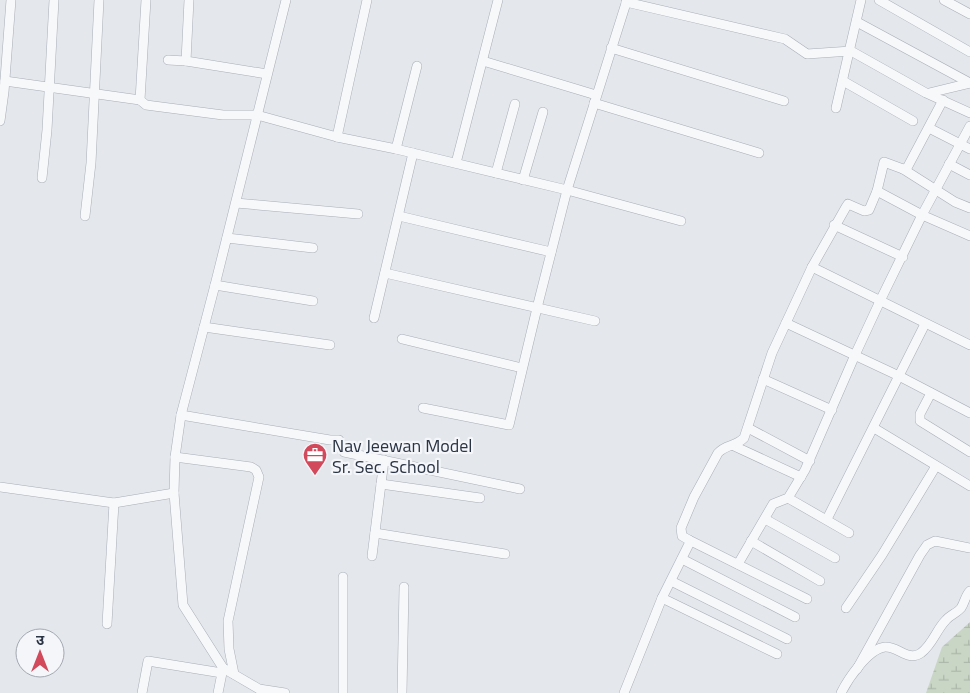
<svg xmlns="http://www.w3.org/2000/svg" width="970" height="693" font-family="'Titillium Web','Noto Sans Devanagari',sans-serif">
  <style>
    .wetland { fill: url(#wetland-marsh) }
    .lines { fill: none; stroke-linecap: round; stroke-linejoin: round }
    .minor-casing { stroke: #a9aeb7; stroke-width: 10 }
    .minor { stroke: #f7f8fa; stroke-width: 9 }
    .labels { text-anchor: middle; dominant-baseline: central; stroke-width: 4.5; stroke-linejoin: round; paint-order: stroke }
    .poi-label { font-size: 18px; fill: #2b3445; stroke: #f4f6f9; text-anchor: start }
  </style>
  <defs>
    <pattern id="wetland-marsh" width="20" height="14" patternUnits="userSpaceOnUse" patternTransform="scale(1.25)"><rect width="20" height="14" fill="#c9d6c5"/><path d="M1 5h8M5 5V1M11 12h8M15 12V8" fill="none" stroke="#adb8ab"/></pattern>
  </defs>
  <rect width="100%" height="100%" fill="#e4e7ec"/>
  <polygon class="wetland" points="970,622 970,693 926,693 942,647"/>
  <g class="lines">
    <defs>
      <g id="minor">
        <polyline points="146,0 140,100 146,105 223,115 257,115 337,137 396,149 417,66"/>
        <polyline points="189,0 186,61 267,74"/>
        <polyline points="879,0 970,52"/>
        <polyline points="944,0 970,14"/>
        <polyline points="626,2 785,39 807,54 851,51 926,93 970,113"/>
        <polyline points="857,22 970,83"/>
        <polyline points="611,48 784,101"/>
        <polyline points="168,60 186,61"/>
        <polyline points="483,61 596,95"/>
        <polyline points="5,81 140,100"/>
        <polyline points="843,81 913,121"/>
        <polyline points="929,93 970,83"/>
        <polyline points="594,103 759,153"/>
        <polyline points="836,108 861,0"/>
        <polyline points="0,121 4,92 11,0"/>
        <polyline points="929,128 970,149"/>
        <polyline points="337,137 367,0"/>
        <polyline points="396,149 567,190 681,221"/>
        <polyline points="456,163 498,0"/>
        <polyline points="949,164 970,175"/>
        <polyline points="903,169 955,202 970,208"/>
        <polyline points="496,173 515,104"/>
        <polyline points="42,178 47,130 54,0"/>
        <polyline points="523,180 543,112"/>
        <polyline points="877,191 922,215 970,236"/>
        <polyline points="236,203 358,214"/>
        <polyline points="85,216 91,163 99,0"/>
        <polyline points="399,216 551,252"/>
        <polyline points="834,225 903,257"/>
        <polyline points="227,238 313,248"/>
        <polyline points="812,267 970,345"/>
        <polyline points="385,273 595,321"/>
        <polyline points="215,285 313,301"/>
        <polyline points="374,318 413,153"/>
        <polyline points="786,323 899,376 970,413"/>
        <polyline points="204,327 330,345"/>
        <polyline points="402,339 522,368"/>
        <polyline points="763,379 832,410"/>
        <polyline points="931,393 920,414 920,421 970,452"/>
        <polyline points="423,408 509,425 537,308 567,190 627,0"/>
        <polyline points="181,415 330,440 339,440 344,452 520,489"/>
        <polyline points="748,428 810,461"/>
        <polyline points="874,428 970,486"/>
        <polyline points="734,446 801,477"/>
        <polyline points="175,457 251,467 256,470 259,477 228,621 229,649 234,674"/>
        <polyline points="381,484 480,498"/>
        <polyline points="0,487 114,503 174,493"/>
        <polyline points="788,498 849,533"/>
        <polyline points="765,519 835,558"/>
        <polyline points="827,519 925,324"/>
        <polyline points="375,533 505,554"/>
        <polyline points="689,540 807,599"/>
        <polyline points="751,541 820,581"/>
        <polyline points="372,556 384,460"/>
        <polyline points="682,559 795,617"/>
        <polyline points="738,564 773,504 788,498 805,470 855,355 881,299 922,215 970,126"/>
        <polyline points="671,581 787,639"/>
        <polyline points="662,598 777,654"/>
        <polyline points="846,608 882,555 936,466"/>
        <polyline points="107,624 114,503"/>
        <polyline points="857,669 920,555 927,545 935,541 970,548"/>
        <polyline points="142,693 148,661 222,673"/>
        <polyline points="218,693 223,668"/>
        <polyline points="285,693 259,689 223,668 183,605 174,493 175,457 181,415 215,285 286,0"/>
        <polyline points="343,693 343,577"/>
        <polyline points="402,693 404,587"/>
        <path d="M624 693 662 598 689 544V540L682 536 681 528 694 497 718 453C726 444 735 447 744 438L772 353 812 267 846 207 848 204 864 211 869 210 877 191 884 162 903 169 907 168 943 100"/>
        <path d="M841 693C848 679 868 649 885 647 898 646 908 662 921 653 933 644 936 630 946 620 950 615 957 613 961 608 965 602 965 596 970 591"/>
      </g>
    </defs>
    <use href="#minor" class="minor-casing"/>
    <use href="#minor" class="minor"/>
  </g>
  <defs>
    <symbol id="office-pin" viewBox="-11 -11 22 30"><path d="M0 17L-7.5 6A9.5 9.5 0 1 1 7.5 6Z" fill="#d1495b" stroke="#f4f6f9"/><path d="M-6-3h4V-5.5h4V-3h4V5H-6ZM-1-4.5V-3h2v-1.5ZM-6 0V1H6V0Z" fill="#fff"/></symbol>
  </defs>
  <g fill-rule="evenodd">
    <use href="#office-pin" x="301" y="441" width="28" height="38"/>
  </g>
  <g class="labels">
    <g class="poi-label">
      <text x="332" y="445">Nav Jeewan Model<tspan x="332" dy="21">Sr. Sec. School</tspan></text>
    </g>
  </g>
  <g transform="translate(40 653)"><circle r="24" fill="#f4f6f9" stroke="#a4a8b1"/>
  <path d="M0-4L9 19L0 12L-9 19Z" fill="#d1495b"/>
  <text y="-8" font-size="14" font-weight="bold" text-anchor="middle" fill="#2b3445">उ</text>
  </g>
</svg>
